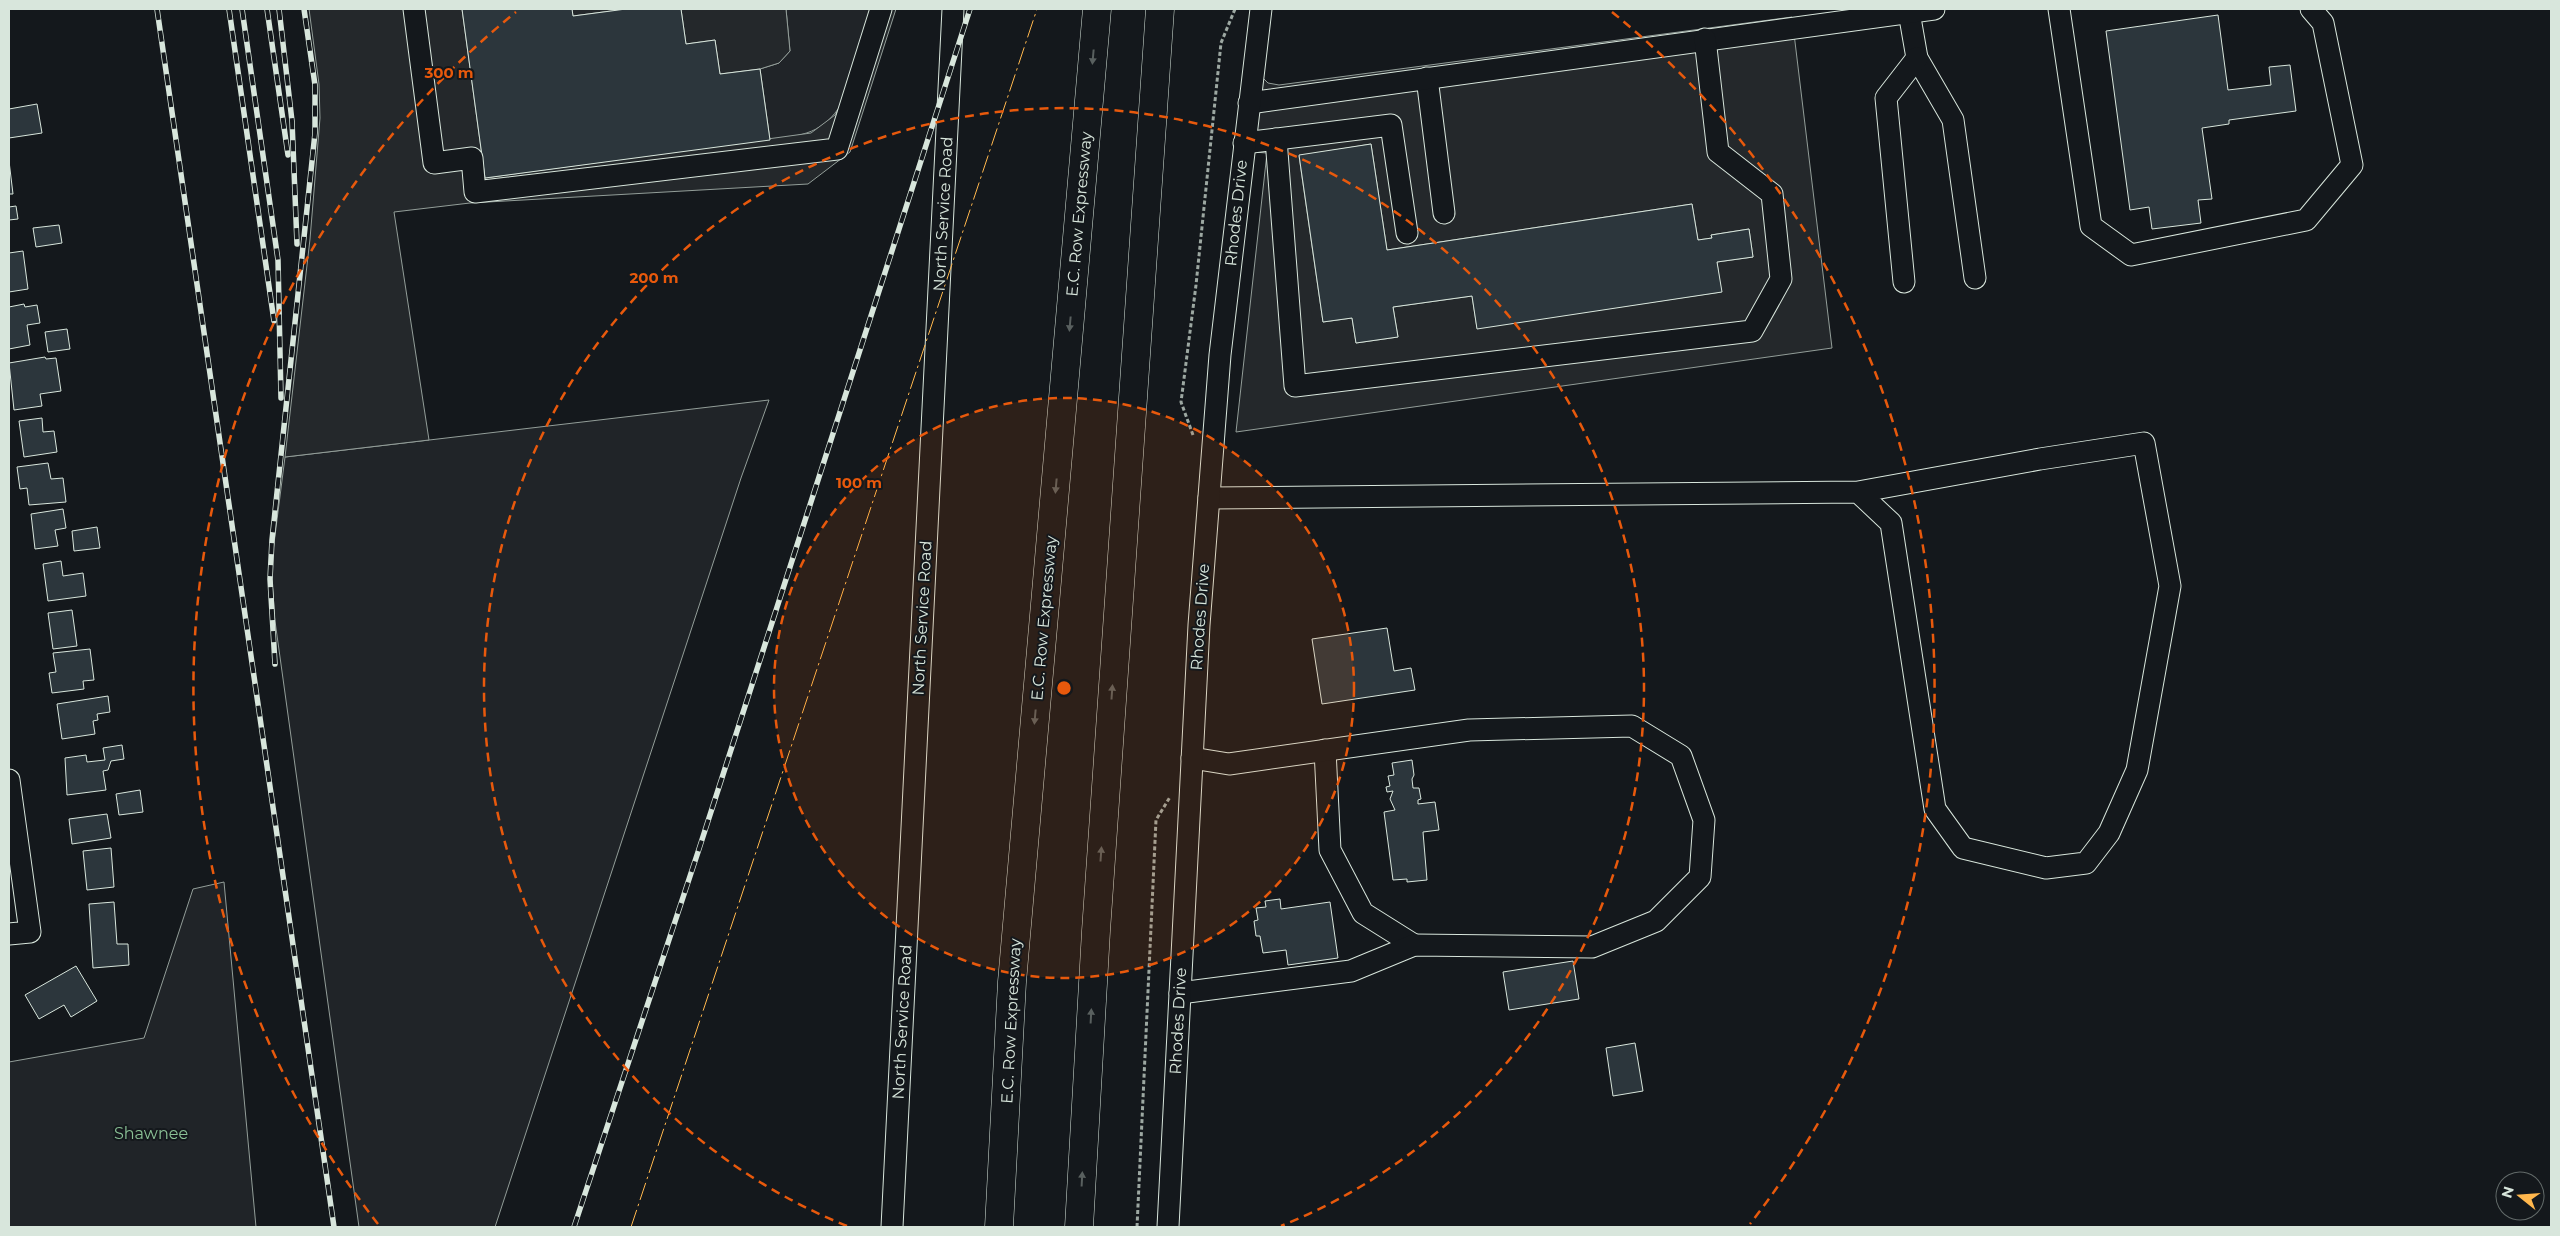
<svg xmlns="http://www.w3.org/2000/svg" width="2560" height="1236" font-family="Montserrat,sans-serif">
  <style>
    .green { fill: #202428; stroke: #939e99 }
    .parking { fill: #24282b; stroke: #939e99; fill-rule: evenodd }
    .building { fill: #2c363c; stroke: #d8e6dc }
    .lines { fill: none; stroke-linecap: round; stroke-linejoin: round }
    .minor-casing { stroke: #d8e6dc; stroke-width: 23 }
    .highway-casing { stroke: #d8e6dc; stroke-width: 29 }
    .path { stroke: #9da8a2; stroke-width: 3; stroke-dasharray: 4 2.5; stroke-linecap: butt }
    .minor { stroke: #14181c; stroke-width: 21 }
    .highway { stroke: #14181c; stroke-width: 28 }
    .rail-casing { stroke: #d8e6dc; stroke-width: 5.5 }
    .rail { stroke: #14181c; stroke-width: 4; stroke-dasharray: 11; stroke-linecap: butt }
    .power { stroke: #ffb74d; stroke-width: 1; stroke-dasharray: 18 4 2.5 4; stroke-linecap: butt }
    .oneway { fill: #59605f }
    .ring { fill: none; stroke: #e8590c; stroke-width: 2.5; stroke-dasharray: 9 6 }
    .labels { text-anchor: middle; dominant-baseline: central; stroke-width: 4; stroke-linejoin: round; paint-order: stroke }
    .street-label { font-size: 16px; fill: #d8e6dc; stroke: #14181c }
    .park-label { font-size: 16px; fill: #8ac095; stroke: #14181c }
    .centre { fill: #e8590c; stroke: #14181c; stroke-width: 2.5 }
    .ring-label { font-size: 15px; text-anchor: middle; font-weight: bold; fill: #e8590c; stroke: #14181c; stroke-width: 4; stroke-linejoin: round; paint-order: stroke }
  </style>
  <rect width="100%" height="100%" fill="#14181c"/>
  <g class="green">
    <path d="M786 9H873L842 103C823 134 803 135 770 140L760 69 779 63 790 51Z"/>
    <polygon points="769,400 741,478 495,1227 359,1227 275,621 271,567 285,457"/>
    <polygon points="224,882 256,1227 9,1227 9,1062 144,1038 193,889"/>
  </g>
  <g class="parking">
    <polygon points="309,9 462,9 485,178 811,133 835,115 842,103 873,9 896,9 850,152 808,184 470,203 394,212 429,440 285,457 310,239 320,118 319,84"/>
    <polygon points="572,9 626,9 573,16"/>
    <polygon points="681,9 786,9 790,51 779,63 760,69 720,74 715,40 686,44"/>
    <path d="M1792 17 1832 348 1236 432 1267 153 1253 152 1261 76 1268 83 1279 85ZM1371 144 1387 250 1692 204 1698 240 1712 238 1711 235 1749 229 1753 257 1717 262 1721 292 1477 328 1472 296 1393 307 1398 337 1356 343 1352 318 1323 322 1299 156Z"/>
  </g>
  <g class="building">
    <polygon points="462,9 572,9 573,16 626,9 681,9 686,44 715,40 720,74 760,69 770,140 485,178"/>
    <polygon points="2218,15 2228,90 2271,85 2269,67 2290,65 2296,111 2229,120 2229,124 2202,128 2212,199 2198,200 2201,223 2152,229 2149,207 2130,210 2106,31"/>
    <polygon points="37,104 42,133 9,138 9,109"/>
    <polygon points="1371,144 1387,250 1692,204 1698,240 1712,238 1711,235 1749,229 1753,257 1717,262 1722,292 1477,329 1472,296 1393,307 1398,337 1356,343 1352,318 1323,322 1299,155"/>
    <polygon points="9,161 13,194 9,194"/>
    <polygon points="16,206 18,219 9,220 9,207"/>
    <polygon points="59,225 62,243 36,247 33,228"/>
    <polygon points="23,251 28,289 9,292 9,253"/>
    <polygon points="24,304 25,307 37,305 40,323 27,325 30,345 9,349 9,307"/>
    <polygon points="67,329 70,349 48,352 45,332"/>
    <polygon points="45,357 46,359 56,358 61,391 40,394 42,406 14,410 9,363"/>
    <polygon points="42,418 43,432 54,431 57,452 24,457 19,421"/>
    <polygon points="48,463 51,479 63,478 66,502 29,505 27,488 20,489 17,467"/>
    <polygon points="63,509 66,528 55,530 58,546 35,549 31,514"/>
    <polygon points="97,527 100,548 74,551 72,531"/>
    <polygon points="61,561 63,576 83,573 86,596 48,601 43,564"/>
    <polygon points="72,610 77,646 53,649 48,613"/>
    <polygon points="1387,628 1394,671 1411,668 1415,690 1322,704 1312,639"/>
    <polygon points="90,649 94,680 83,681 84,689 52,693 49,673 56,672 53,653"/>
    <polygon points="108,696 110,712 97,714 98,720 93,721 95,734 62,739 57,704"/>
    <polygon points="122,745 124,759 111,761 108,770 103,771 106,790 67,795 65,758 86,755 87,762 105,760 103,748"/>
    <polygon points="1412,760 1414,775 1412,779 1413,788 1419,788 1421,799 1418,800 1418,804 1435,802 1439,830 1423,832 1427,880 1407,882 1407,879 1393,880 1384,812 1395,810 1390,799 1393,791 1387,792 1386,787 1390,786 1388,776 1394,775 1392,763"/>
    <polygon points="140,790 143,812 119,815 116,794"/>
    <polygon points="107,814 111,838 72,844 69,819"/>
    <polygon points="111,848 114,887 87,890 83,851"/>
    <polygon points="1280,899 1281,909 1330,902 1338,958 1288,965 1286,950 1263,953 1260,936 1256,936 1254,921 1258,920 1256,908 1266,907 1265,901"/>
    <polygon points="114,902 117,944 128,944 129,965 93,968 89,904"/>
    <polygon points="1573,961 1579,999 1509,1010 1503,972"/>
    <polygon points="76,966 97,1001 71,1017 64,1005 39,1019 25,995"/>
    <polygon points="1635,1043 1643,1091 1613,1096 1606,1048"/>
  </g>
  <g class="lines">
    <defs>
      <g id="minor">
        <polyline points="414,9 434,163 472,158 475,192 837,149 881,9"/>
        <polyline points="2059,9 2091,226 2131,255 2306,220 2352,165 2323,23 2311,9"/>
        <polyline points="1909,12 1917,58 1953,120 1975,278"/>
        <polyline points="1427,78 1444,213"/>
        <polyline points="1249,103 1934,9"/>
        <polyline points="1276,139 1295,386 1752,331 1781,279 1772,194 1718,152 1705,39"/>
        <polyline points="1244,143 1391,125 1407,233"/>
        <polyline points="1904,282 1886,98 1917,58"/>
        <polyline points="1209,498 1858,492 1891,523 1935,809 1963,848 2046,868 2086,863 2109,833 2137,770 2170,586 2144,443 2040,459 1858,492"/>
        <polyline points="1325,750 1330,850 1363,913 1414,945"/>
        <polyline points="9,780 30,932 9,934"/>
        <polyline points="1180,993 1351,971 1414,945 1592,947 1656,921 1700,877 1704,820 1681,756 1632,726 1469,730 1229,764 1192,758"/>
        <polyline points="892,1227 953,9"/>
        <polyline points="1168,1227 1199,625 1220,355 1261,9"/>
      </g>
      <g id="highway">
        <polyline points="999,1227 1012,982 1097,9"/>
        <polyline points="1079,1227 1096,931 1160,9"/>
      </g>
    </defs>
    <use href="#minor" class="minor-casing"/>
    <use href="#highway" class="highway-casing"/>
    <g class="path">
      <polyline points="1193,435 1181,402 1196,285 1221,43 1235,9"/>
      <polyline points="1137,1227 1156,820 1170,797"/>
    </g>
    <use href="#minor" class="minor"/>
    <use href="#highway" class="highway"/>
    <defs>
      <g id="rail">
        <polyline points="157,9 334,1227"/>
        <polyline points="229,9 274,321"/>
        <polyline points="242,9 278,260 281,398"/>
        <polyline points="267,9 288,155"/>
        <polyline points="279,9 292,121 297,244"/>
        <polyline points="275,664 270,579 272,540 315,133 315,85 304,9"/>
        <polyline points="574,1227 699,849 970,9"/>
      </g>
    </defs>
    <use href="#rail" class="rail-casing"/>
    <use href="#rail" class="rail"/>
    <polyline class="power" points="631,1227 1037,9"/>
  </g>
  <defs><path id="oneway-solid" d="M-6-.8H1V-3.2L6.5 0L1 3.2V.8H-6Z" transform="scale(1.25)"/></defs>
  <g class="oneway">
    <use href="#oneway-solid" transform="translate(1093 57) rotate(95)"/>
    <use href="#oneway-solid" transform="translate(1070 324) rotate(95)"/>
    <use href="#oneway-solid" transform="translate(1056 486) rotate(95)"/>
    <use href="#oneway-solid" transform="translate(1112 692) rotate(-86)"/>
    <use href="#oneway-solid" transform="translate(1035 717) rotate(95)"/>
    <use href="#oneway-solid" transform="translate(1101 854) rotate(-86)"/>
    <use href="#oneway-solid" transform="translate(1091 1016) rotate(-87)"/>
    <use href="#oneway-solid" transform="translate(1082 1179) rotate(-87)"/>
  </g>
  <circle cx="1064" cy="688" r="290" fill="#e8590c" fill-opacity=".12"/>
  <g class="ring">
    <circle cx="1064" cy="688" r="290"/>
    <path d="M847 1226A580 580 0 1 1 1281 1226"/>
    <path d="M378 1224A870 870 0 0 1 516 12M1612 12A870 870 0 0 1 1750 1224"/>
  </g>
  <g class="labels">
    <g class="street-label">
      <text transform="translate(1236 213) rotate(-84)">Rhodes Drive</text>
      <text transform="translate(943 214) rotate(-87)">North Service Road</text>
      <text transform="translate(1079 214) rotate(-85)">E.C. Row Expressway</text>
      <text transform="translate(1200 617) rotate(-86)">Rhodes Drive</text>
      <text transform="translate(922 618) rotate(-87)">North Service Road</text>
      <text transform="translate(1044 618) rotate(-85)">E.C. Row Expressway</text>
      <text transform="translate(1011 1021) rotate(-87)">E.C. Row Expressway</text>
      <text transform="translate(1178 1021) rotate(-87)">Rhodes Drive</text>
      <text transform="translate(902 1022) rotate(-87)">North Service Road</text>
    </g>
    <g class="park-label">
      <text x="151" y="1133">Shawnee</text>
    </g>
  </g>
  <circle cx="1064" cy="688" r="8" class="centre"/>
  <g class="ring-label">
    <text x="449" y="78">300 m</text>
    <text x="654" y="283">200 m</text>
    <text x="859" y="488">100 m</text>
  </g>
  <rect width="2560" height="1236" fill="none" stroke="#d8e6dc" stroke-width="20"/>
  <g transform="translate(2520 1196) rotate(287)"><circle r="24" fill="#14181c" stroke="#626a69"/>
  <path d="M0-4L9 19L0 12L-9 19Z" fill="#ffb74d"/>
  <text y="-8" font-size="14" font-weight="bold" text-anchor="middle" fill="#d8e6dc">N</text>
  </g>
</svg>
